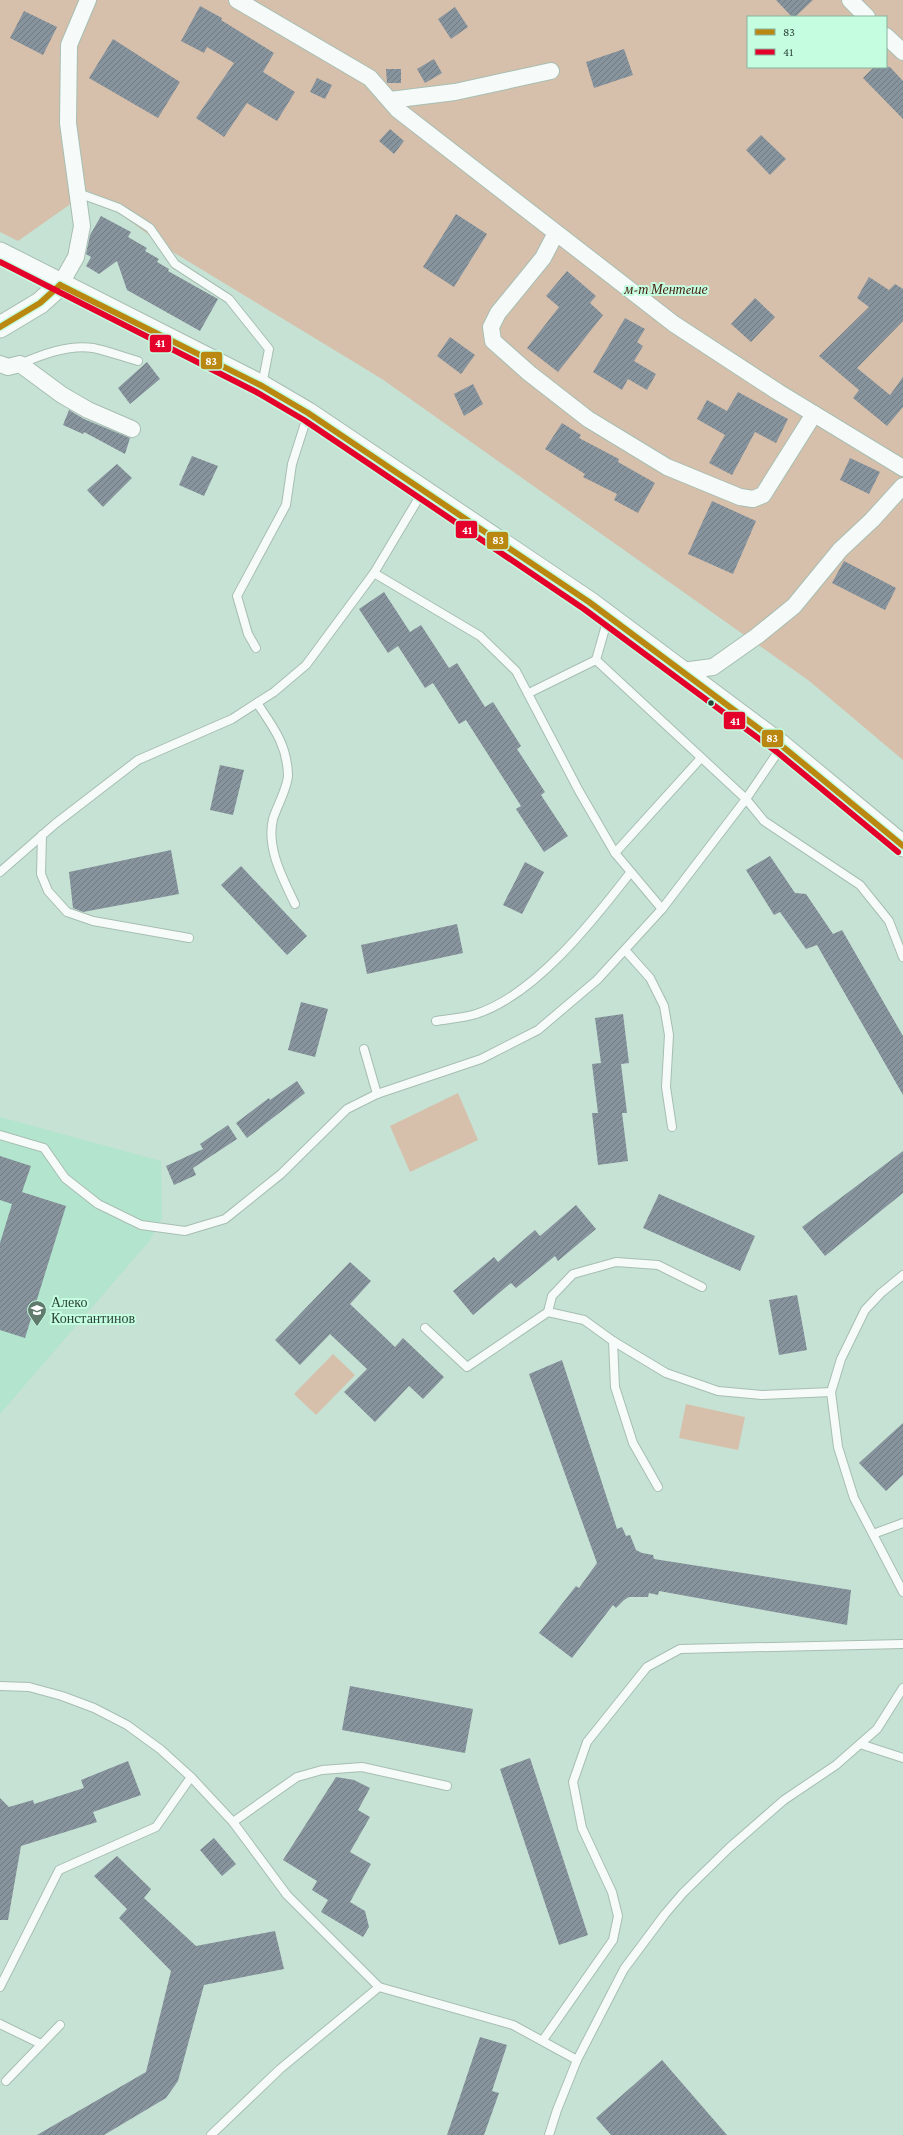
<svg xmlns="http://www.w3.org/2000/svg" width="903" height="2135" font-family="'Crimson Pro',serif">
  <style>
    .built { fill: #b3e4cd }
    .garden { fill: #d6c0ab; fill-rule: evenodd }
    .building { fill: url(#building-hatch) }
    .lines { fill: none; stroke-linecap: round; stroke-linejoin: round }
    .service-casing { stroke: #a7beb2; stroke-width: 10 }
    .minor-casing { stroke: #a7beb2; stroke-width: 18 }
    .tertiary-casing { stroke: #a7beb2; stroke-width: 23 }
    .service { stroke: #f6fbf9; stroke-width: 8 }
    .minor { stroke: #f6fbf9; stroke-width: 16 }
    .tertiary { stroke: #f6fbf9; stroke-width: 21 }
    .bus-1-casing { stroke: #c5fde1; stroke-width: 9 }
    .bus-2-casing { stroke: #c5fde1; stroke-width: 9 }
    .bus-1 { stroke: #ba8810; stroke-width: 6 }
    .bus-2 { stroke: #e4002b; stroke-width: 6 }
    .bus-dot { fill: #2b4237; stroke: #c5fde1; stroke-width: 1.5 }
    .labels { text-anchor: middle; dominant-baseline: central; stroke-width: 4; stroke-linejoin: round; paint-order: stroke }
    .park-label { font-size: 14px; font-style: italic; fill: #451d0b; stroke: #c5fde1 }
    .poi-label { font-size: 14px; fill: #2b4237; stroke: #c5fde1; text-anchor: start }
    .line-badge { stroke: #c5fde1; stroke-width: 1.5 }
    .badge-label { font-size: 11px; text-anchor: middle; font-weight: bold; fill: #fff }
  </style>
  <defs>
    <pattern id="building-hatch" width="6" height="6" patternUnits="userSpaceOnUse"><rect width="6" height="6" fill="#87939d"/><path d="M-1 1l2-2M0 6l6-6M5 7l2-2" fill="none" stroke="#6f7a81"/></pattern>
  </defs>
  <rect width="100%" height="100%" fill="#c5e2d4"/>
  <polygon class="built" points="0,1117 161,1161 162,1218 150,1240 0,1414"/>
  <g class="garden">
    <path d="M0 0H903V760L808 680 382 379 168 249 89 191 18 241 0 232ZM748 17H886V67H748Z"/>
    <polygon points="458,1093 478,1140 410,1172 390,1126"/>
    <polygon points="333,1354 355,1375 316,1415 294,1394"/>
    <polygon points="686,1404 745,1417 738,1450 679,1438"/>
  </g>
  <g class="building">
    <polygon points="776,0 813,0 795,17 792,17"/>
    <polygon points="200,6 222,18 221,20 274,53 263,72 295,92 277,121 247,103 224,137 196,118 234,63 207,47 204,53 181,41"/>
    <polygon points="455,7 468,27 451,39 438,19"/>
    <polygon points="24,11 57,27 43,55 10,38"/>
    <polygon points="113,39 180,82 158,118 89,78"/>
    <polygon points="624,49 633,75 594,88 586,62"/>
    <polygon points="434,59 442,73 425,83 417,69"/>
    <polygon points="874,67 890,67 903,81 903,119 863,78"/>
    <polygon points="386,69 401,69 401,83 387,83"/>
    <polygon points="317,78 332,85 325,99 310,92"/>
    <polygon points="390,129 404,141 394,154 379,141"/>
    <polygon points="761,135 786,159 770,175 746,150"/>
    <polygon points="456,214 487,234 454,287 423,267"/>
    <polygon points="101,216 131,232 128,237 147,248 145,251 159,259 157,262 169,269 168,271 218,299 200,331 127,290 117,261 99,274 86,266 91,257 86,254 90,235"/>
    <polygon points="567,271 596,296 590,303 603,315 558,372 527,348 559,307 546,296"/>
    <polygon points="869,277 889,290 895,284 903,289 903,321 857,368 890,395 903,377 903,407 887,426 853,398 859,390 819,356 869,307 857,298"/>
    <polygon points="755,298 775,317 751,342 731,324"/>
    <polygon points="625,318 645,329 637,342 643,346 634,361 656,374 647,390 628,379 622,390 593,372"/>
    <polygon points="450,337 475,355 461,374 437,356"/>
    <polygon points="147,362 160,379 130,404 118,388"/>
    <polygon points="473,384 483,404 464,416 454,394"/>
    <polygon points="738,392 788,419 776,443 755,432 732,475 709,463 725,435 697,419 707,400 727,411"/>
    <polygon points="69,410 84,419 130,438 125,454 84,432 83,434 63,425"/>
    <polygon points="562,423 581,435 579,438 619,459 618,462 655,483 638,513 614,500 617,494 583,477 585,474 545,449"/>
    <polygon points="192,456 218,466 204,496 179,485"/>
    <polygon points="850,458 880,472 869,494 840,480"/>
    <polygon points="117,464 132,478 103,507 87,490"/>
    <polygon points="712,501 756,521 733,574 688,554"/>
    <polygon points="844,561 896,588 885,610 832,583"/>
    <polygon points="384,592 410,632 421,625 449,668 457,663 485,707 493,702 521,746 517,749 545,792 541,795 568,836 544,852 516,809 521,806 466,720 459,724 433,683 425,688 398,646 388,653 359,609"/>
    <polygon points="220,765 244,770 233,815 210,810"/>
    <polygon points="171,850 179,894 83,912 73,908 69,872"/>
    <polygon points="770,856 795,893 806,894 833,934 842,930 903,1036 903,1095 817,945 806,949 780,912 774,915 746,870"/>
    <polygon points="525,862 544,872 522,914 503,905"/>
    <polygon points="241,866 307,936 287,955 221,885"/>
    <polygon points="457,924 463,953 367,974 361,945"/>
    <polygon points="301,1002 328,1009 315,1057 288,1050"/>
    <polygon points="623,1014 629,1063 621,1064 627,1113 622,1113 628,1161 598,1165 592,1113 598,1113 592,1064 601,1063 595,1018"/>
    <polygon points="297,1081 305,1093 247,1138 236,1123 269,1098 270,1100"/>
    <polygon points="228,1125 237,1139 193,1168 196,1175 174,1185 166,1166 203,1149 200,1144"/>
    <polygon points="903,1151 903,1193 825,1256 802,1227"/>
    <polygon points="0,1156 31,1166 22,1192 66,1206 25,1338 0,1330 0,1243 12,1204 0,1200"/>
    <polygon points="659,1194 755,1236 740,1271 643,1228"/>
    <polygon points="576,1205 596,1229 558,1261 555,1256 516,1288 511,1283 473,1315 453,1291 494,1257 498,1262 535,1230 540,1236"/>
    <polygon points="350,1262 371,1281 350,1304 395,1347 403,1338 444,1377 423,1399 409,1386 375,1422 344,1392 367,1369 330,1334 300,1365 275,1340"/>
    <polygon points="797,1295 807,1350 779,1355 769,1300"/>
    <polygon points="562,1360 617,1529 622,1527 626,1536 630,1535 636,1550 642,1553 653,1555 654,1559 851,1590 847,1625 659,1591 658,1595 649,1593 648,1597 629,1597 624,1600 616,1608 613,1605 572,1658 539,1633 576,1586 579,1588 597,1563 529,1374"/>
    <polygon points="903,1423 903,1475 886,1491 859,1463"/>
    <polygon points="350,1686 473,1709 465,1753 342,1730"/>
    <polygon points="530,1758 588,1935 559,1945 500,1769"/>
    <polygon points="128,1761 141,1795 93,1812 97,1822 21,1846 8,1920 0,1920 0,1798 9,1807 33,1800 34,1804 84,1788 81,1780"/>
    <polygon points="336,1777 354,1780 370,1788 358,1810 370,1817 350,1852 371,1864 350,1902 365,1911 369,1927 363,1937 321,1912 328,1900 312,1890 317,1881 283,1860"/>
    <polygon points="214,1838 236,1864 222,1876 200,1850"/>
    <polygon points="117,1856 151,1889 144,1898 196,1946 275,1931 284,1969 204,1985 178,2081 166,2098 104,2135 37,2135 146,2072 171,1971 119,1918 127,1909 94,1876"/>
    <polygon points="480,2037 507,2045 492,2091 499,2093 484,2135 447,2135"/>
    <polygon points="662,2060 727,2135 611,2135 596,2118"/>
  </g>
  <g class="lines">
    <defs>
      <g id="service">
        <polyline points="78,193 119,208 150,228 175,264 229,299 269,349 262,385"/>
        <path d="M20 364C41 355 69 344 93 348 108 351 123 357 138 361"/>
        <polyline points="374,573 480,636 516,671 579,791 615,853 662,909"/>
        <polyline points="608,618 596,660 746,799 764,821 860,885 889,921 903,957"/>
        <polyline points="256,648 248,634 237,596 286,505 292,464 308,414"/>
        <polyline points="529,693 596,660"/>
        <path d="M257 703C273 727 287 744 288 775 288 787 277 806 273 819 266 848 283 879 295 904"/>
        <polyline points="42,835 41,874 48,891 67,912 93,921 189,938"/>
        <polyline points="615,853 701,758"/>
        <polyline points="0,872 55,824 138,760 232,719 274,692 306,665 374,573 423,491"/>
        <polyline points="625,950 650,978 664,1006 669,1035 666,1087 672,1127"/>
        <path d="M436 1021C449 1019 463 1018 476 1014 535 995 593 921 630 873"/>
        <polyline points="364,1049 377,1094"/>
        <polyline points="0,1135 44,1148 65,1178 98,1204 141,1225 185,1231 225,1219 281,1174 347,1109 377,1094 481,1059 538,1030 597,980 662,909 746,799 782,746"/>
        <polyline points="903,1275 881,1293 865,1310 841,1359 831,1392 838,1447 854,1498 903,1592"/>
        <polyline points="548,1312 552,1296 573,1274 616,1262 658,1265 702,1287"/>
        <polyline points="425,1328 467,1367 548,1312 584,1320 613,1341 666,1373 718,1391 762,1395 831,1392"/>
        <polyline points="613,1341 615,1387 633,1443 658,1487"/>
        <polyline points="873,1534 903,1523"/>
        <polyline points="0,1686 29,1687 62,1696 94,1708 127,1725 160,1749 191,1777 233,1822 287,1895 379,1987 513,2025 577,2060"/>
        <polyline points="860,1744 903,1758"/>
        <polyline points="233,1822 297,1777 322,1770 362,1767 447,1786"/>
        <polyline points="0,1987 59,1870 156,1827 191,1777"/>
        <polyline points="0,2024 41,2044"/>
        <polyline points="543,2040 613,1940 618,1916 612,1892 582,1828 573,1782 587,1742 647,1667 680,1649 903,1644"/>
        <polyline points="6,2081 60,2025"/>
        <polyline points="211,2135 280,2069 379,1987"/>
        <polyline points="549,2135 557,2110 577,2060 624,1969 665,1914 683,1893 729,1848 784,1800 836,1765 877,1729 903,1688"/>
      </g>
      <g id="minor">
        <polyline points="237,0 370,78 398,110 674,324 778,392 903,468"/>
        <polyline points="850,0 867,17"/>
        <polyline points="886,36 903,52"/>
        <polyline points="390,100 455,92 551,71"/>
        <polyline points="556,233 543,258 498,313 491,327 493,341 529,373 588,419 667,467 740,497 753,499 763,495 814,414"/>
        <polyline points="60,285 76,257 82,226 68,123 69,45 88,0"/>
        <polyline points="0,364 8,367 20,364 62,395 88,410 132,429"/>
        <polyline points="682,671 713,667 757,636 794,606 840,550 872,520 903,486"/>
      </g>
      <g id="tertiary">
        <polyline points="0,253 262,386 308,413 589,602 782,746 903,846"/>
        <polyline points="0,327 40,303 60,285"/>
      </g>
    </defs>
    <use href="#service" class="service-casing"/>
    <use href="#minor" class="minor-casing"/>
    <use href="#tertiary" class="tertiary-casing"/>
    <use href="#service" class="service"/>
    <use href="#minor" class="minor"/>
    <use href="#tertiary" class="tertiary"/>
    <defs>
      <g id="bus-1">
        <polyline points="60,285 262,386 308,413 589,602 782,746 903,846"/>
        <polyline points="0,327 40,303 60,285"/>
      </g>
      <polyline id="bus-2" points="0,262 258,393 304,420 584,609 777,752 898,852"/>
    </defs>
    <use href="#bus-1" class="bus-1-casing"/>
    <use href="#bus-2" class="bus-2-casing"/>
    <use href="#bus-1" class="bus-1"/>
    <use href="#bus-2" class="bus-2"/>
  </g>
  <defs>
    <symbol id="school-pin" viewBox="-11 -11 22 30"><path d="M0 17L-7.5 6A9.5 9.5 0 1 1 7.5 6Z" fill="#617a6e" stroke="#c5fde1"/><path d="M0-5L7-2L0 1L-7-2ZM-4 1L0 2.5L4 1V4Q0 6-4 4Z" fill="#fff"/></symbol>
  </defs>
  <g fill-rule="evenodd">
    <use href="#school-pin" x="26" y="1299" width="22" height="30"/>
  </g>
  <circle class="bus-dot" cx="711" cy="703" r="3.5"/>
  <g class="labels">
    <g class="park-label">
      <text x="666" y="289">м-т Ментeше</text>
    </g>
    <g class="poi-label">
      <text x="51" y="1302">Алеко<tspan x="51" dy="16">Константинов</tspan></text>
    </g>
  </g>
  <g class="line-badge">
    <rect x="149" y="334" width="23" height="19" rx="4" fill="#e4002b"/>
    <rect x="200" y="351" width="23" height="19" rx="4" fill="#ba8810"/>
    <rect x="455" y="520" width="23" height="19" rx="4" fill="#e4002b"/>
    <rect x="486" y="531" width="23" height="19" rx="4" fill="#ba8810"/>
    <rect x="723" y="711" width="23" height="19" rx="4" fill="#e4002b"/>
    <rect x="761" y="729" width="23" height="19" rx="4" fill="#ba8810"/>
  </g>
  <g class="badge-label">
    <text x="160" y="347">41</text>
    <text x="211" y="365">83</text>
    <text x="467" y="534">41</text>
    <text x="498" y="544">83</text>
    <text x="735" y="725">41</text>
    <text x="772" y="742">83</text>
  </g>
  <rect x="747" y="16" width="140" height="52" fill="#c5fde1" stroke="#87b29d"/>
  <rect x="755" y="29" width="20" height="6" fill="#ba8810" stroke="#87b29d"/>
  <text x="783" y="36" font-size="12" fill="#2b4237">83</text>
  <rect x="755" y="49" width="20" height="6" fill="#e4002b" stroke="#87b29d"/>
  <text x="783" y="56" font-size="12" fill="#2b4237">41</text>
</svg>
